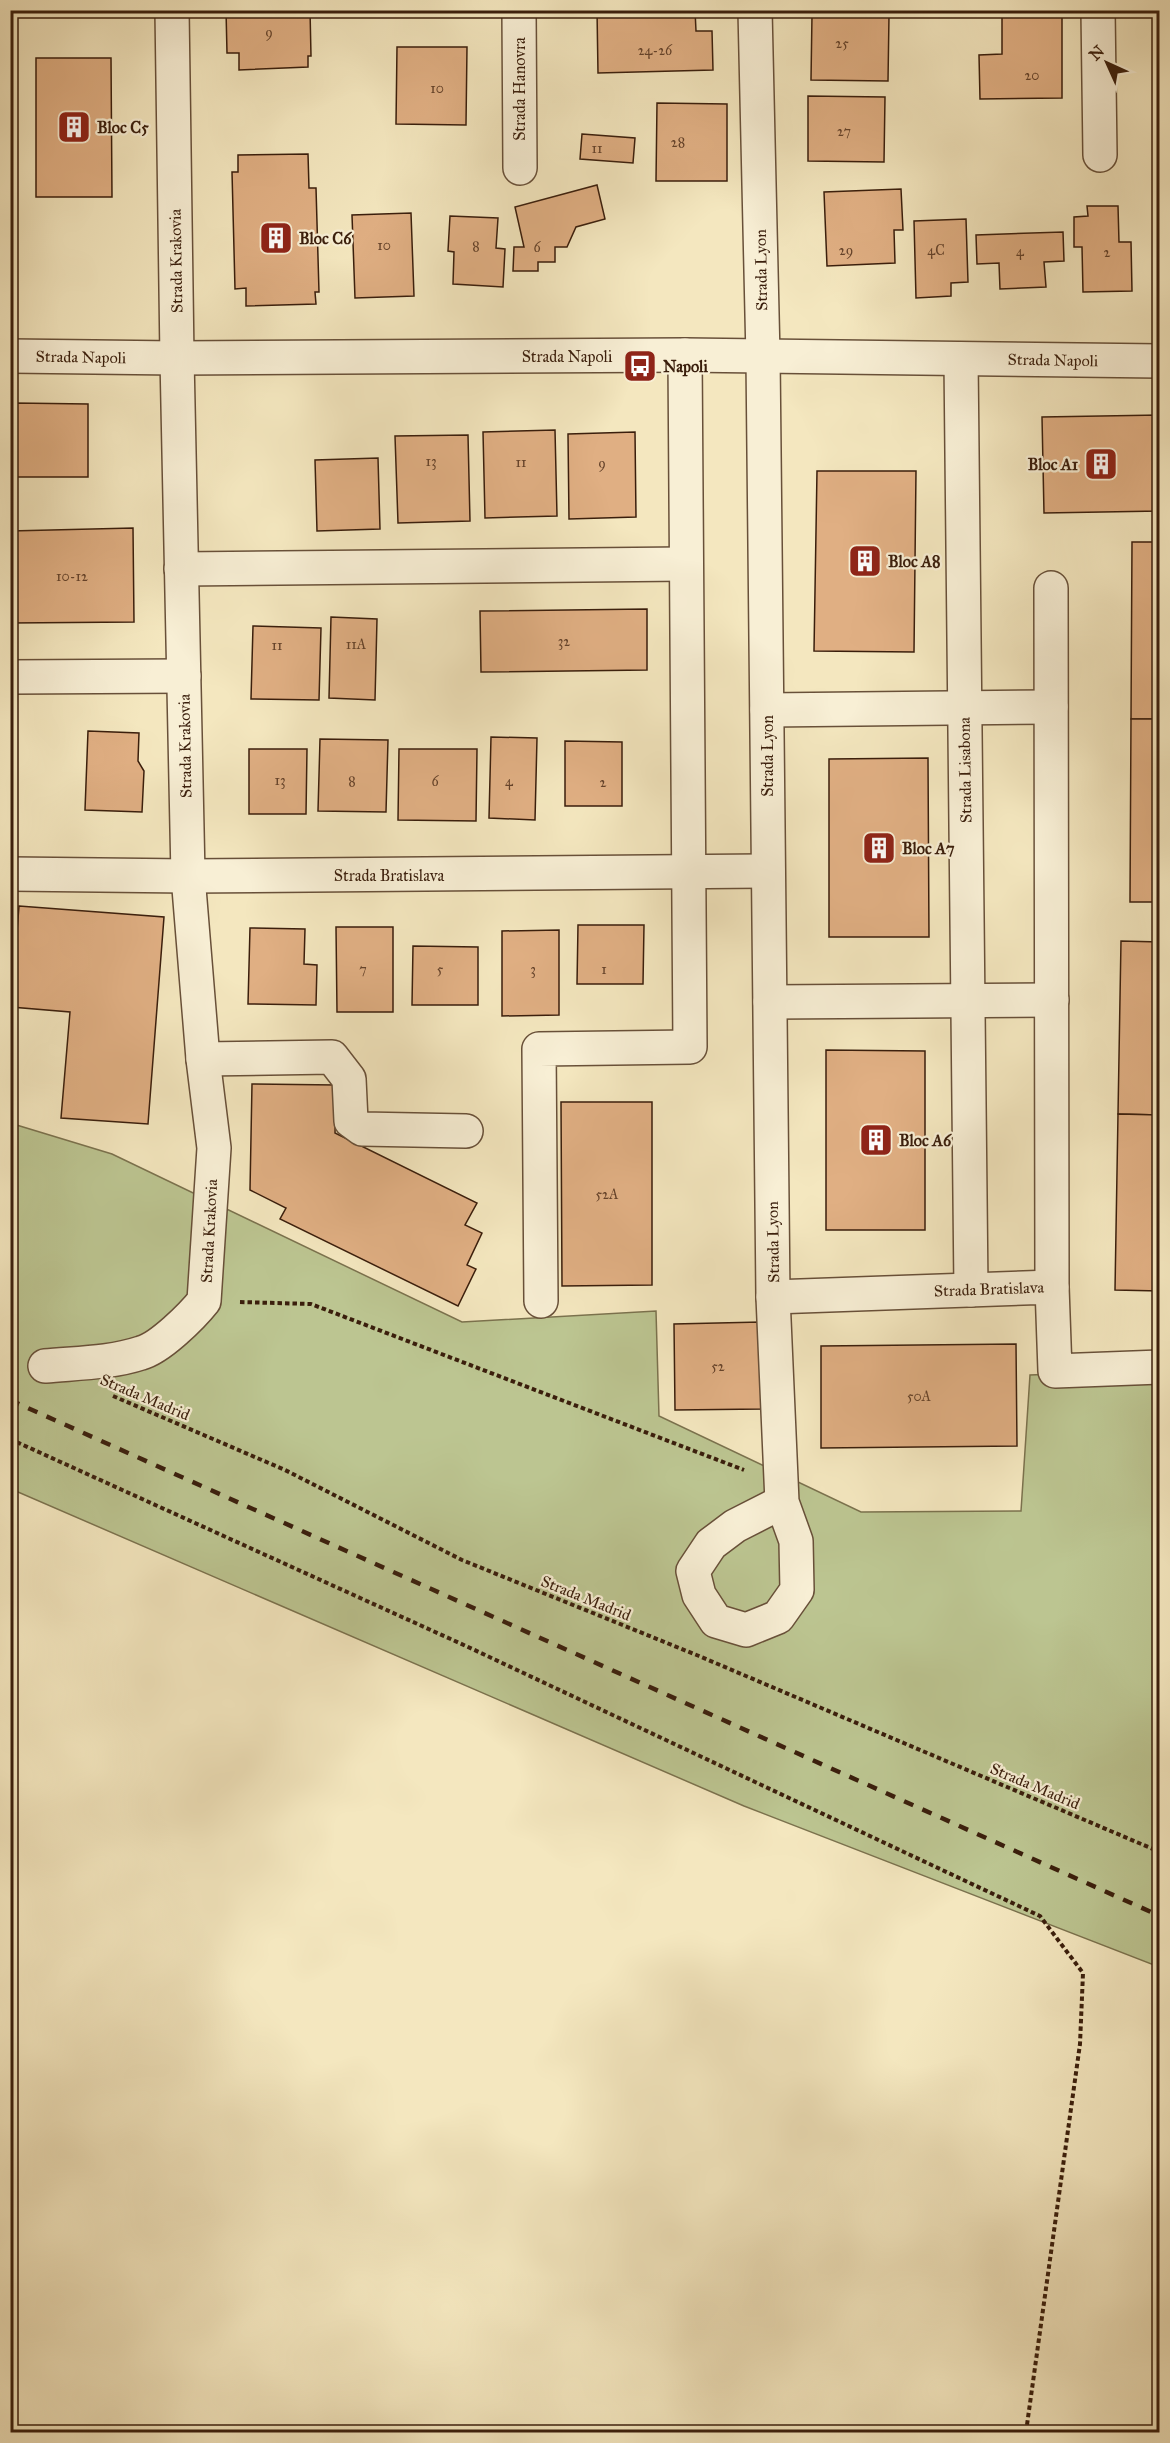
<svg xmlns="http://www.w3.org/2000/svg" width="1170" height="2443" font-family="'IM FELL Great Primer',serif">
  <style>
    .grass { fill: #bcc591; stroke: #7b724e; stroke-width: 1.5 }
    .building { fill: #e0af83; stroke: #3a1e0c; stroke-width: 1.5 }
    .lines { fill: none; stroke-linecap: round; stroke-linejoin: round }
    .minor-casing { stroke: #685039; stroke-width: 36 }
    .path { stroke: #3a1e0c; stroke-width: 4; stroke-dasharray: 4.5 3; stroke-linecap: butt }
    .minor { stroke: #f8efd5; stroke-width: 33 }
    .rail { stroke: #3a1e0c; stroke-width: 4.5; stroke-dasharray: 10 10; stroke-linecap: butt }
    .labels { text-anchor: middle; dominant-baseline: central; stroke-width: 4.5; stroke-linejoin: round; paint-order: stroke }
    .number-label { font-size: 14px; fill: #64422a }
    .street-label { font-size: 16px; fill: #3a1e0c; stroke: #f8efd5 }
    .poi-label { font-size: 16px; font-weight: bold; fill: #3a1e0c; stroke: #f8efd5; text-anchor: start }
  </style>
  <rect width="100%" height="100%" fill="#f4e7bf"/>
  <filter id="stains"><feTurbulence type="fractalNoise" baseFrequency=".00333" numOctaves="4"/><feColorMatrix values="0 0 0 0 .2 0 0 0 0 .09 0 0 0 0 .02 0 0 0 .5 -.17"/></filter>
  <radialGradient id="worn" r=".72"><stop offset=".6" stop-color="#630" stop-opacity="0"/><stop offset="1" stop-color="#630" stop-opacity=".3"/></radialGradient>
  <polygon class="grass" points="10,1123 112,1154 462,1322 656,1311 659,1416 861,1512 1021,1511 1030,1375 1159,1370 1159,1967 744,1806 11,1489"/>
  <g class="building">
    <polygon points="226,10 310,10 311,56 308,56 308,67 239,70 239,53 227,53"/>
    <polygon points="597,10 695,10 696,31 712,31 713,70 598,73"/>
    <polygon points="1002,10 1062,10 1062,98 980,99 979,55 1002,54"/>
    <polygon points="812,15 889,16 888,81 811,80"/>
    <polygon points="397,47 467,47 466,125 396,124"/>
    <polygon points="36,58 111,58 112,197 36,197"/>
    <polygon points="808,96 885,97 884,162 808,161"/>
    <polygon points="657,103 727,104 727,181 656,181"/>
    <polygon points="582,134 635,138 633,163 580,159"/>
    <polygon points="308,154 309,188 316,188 319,292 315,292 316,304 246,306 246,288 235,289 232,172 238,172 238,155"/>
    <polygon points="597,185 605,219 576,227 567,247 555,247 555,262 538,262 538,271 513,271 514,247 524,247 515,207"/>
    <polygon points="901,189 903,230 894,230 895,263 827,266 824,192"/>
    <polygon points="1087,206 1118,206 1119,242 1131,242 1132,291 1083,292 1082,247 1074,247 1074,217 1088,216"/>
    <polygon points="411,213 414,296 355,298 352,215"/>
    <polygon points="450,216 498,218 496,248 505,249 503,287 453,284 454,252 448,251"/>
    <polygon points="966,219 968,282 951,283 951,296 916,298 914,221"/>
    <polygon points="1063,232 1064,261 1044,262 1046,287 1000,289 999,263 977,264 976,235"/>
    <polygon points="14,403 88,404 88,477 14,477"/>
    <polygon points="1160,415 1160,511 1044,513 1042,417"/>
    <polygon points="555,430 557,516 485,518 483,432"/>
    <polygon points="635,432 636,517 569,519 568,434"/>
    <polygon points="468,435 470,521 398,523 395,436"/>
    <polygon points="378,458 380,529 317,531 315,460"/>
    <polygon points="817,471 916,471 914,652 814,651"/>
    <polygon points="133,528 134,622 10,623 10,531"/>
    <polygon points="1132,542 1160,542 1160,719 1131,719"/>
    <polygon points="647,609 647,670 481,672 480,611"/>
    <polygon points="331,617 377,619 375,700 329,698"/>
    <polygon points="253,626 321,628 319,700 251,699"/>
    <polygon points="1131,719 1160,719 1160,902 1130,902"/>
    <polygon points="88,731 139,733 138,761 144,771 142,812 85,810"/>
    <polygon points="491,737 537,738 535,820 489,818"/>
    <polygon points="320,739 388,740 386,812 318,811"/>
    <polygon points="565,741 622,742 622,806 565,806"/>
    <polygon points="249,749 307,749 306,814 249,814"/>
    <polygon points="399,749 477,749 476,821 398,820"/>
    <polygon points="928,758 929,937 829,937 829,759"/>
    <polygon points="19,906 164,917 148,1124 61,1118 70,1012 11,1007"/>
    <polygon points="578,925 644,925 643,984 577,984"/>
    <polygon points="336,927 393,927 393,1012 337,1012"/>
    <polygon points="250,928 305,929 304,964 317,965 316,1005 248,1004"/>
    <polygon points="559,930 559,1015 502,1016 502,931"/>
    <polygon points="1121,941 1160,942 1160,1115 1118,1114"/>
    <polygon points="413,946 478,947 478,1005 412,1005"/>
    <polygon points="826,1050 925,1051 925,1230 826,1230"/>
    <polygon points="252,1084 336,1085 335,1133 477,1203 465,1225 482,1233 467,1265 476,1269 458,1306 280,1219 286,1208 250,1190"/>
    <polygon points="561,1102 652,1102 652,1285 562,1286"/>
    <polygon points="1118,1114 1160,1115 1160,1291 1115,1290"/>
    <polygon points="761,1322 762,1409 675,1410 674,1324"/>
    <polygon points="1016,1344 1017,1446 821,1448 821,1346"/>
  </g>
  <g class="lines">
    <defs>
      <g id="minor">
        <polyline points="519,10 520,168"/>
        <polyline points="755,10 763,357 773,1297 782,1502 796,1541 797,1590 778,1617 746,1630 716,1621 699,1595 693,1571 711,1544 735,1526 782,1502"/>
        <polyline points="1098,10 1100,155"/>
        <polyline points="10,356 177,358 685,355 1160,361"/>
        <polyline points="961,359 971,1290"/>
        <polyline points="181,569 686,564"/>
        <polyline points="1051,588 1052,1287"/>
        <polyline points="10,677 184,676"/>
        <polyline points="767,710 1051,707"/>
        <polyline points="10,874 188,876 768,871"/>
        <polyline points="770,1002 1052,1000"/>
        <polyline points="203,1059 332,1057 349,1079 351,1121 362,1129 466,1131"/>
        <polyline points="773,1297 1052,1287 1055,1371 1160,1367"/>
        <polyline points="541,1301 539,1049 690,1047 685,355"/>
        <path d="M45 1366C76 1363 111 1363 141 1353 160 1348 192 1316 204 1301L214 1148 203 1059 188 876 177 358 172 10"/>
      </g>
    </defs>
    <use href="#minor" class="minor-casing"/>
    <g class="path">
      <polyline points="240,1302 311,1304 744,1470"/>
      <polyline points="113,1396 285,1470 462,1560 699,1656 1160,1852"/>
      <polyline points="10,1439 466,1646 1040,1916 1083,1973 1080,2044 1026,2432"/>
    </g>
    <use href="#minor" class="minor"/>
    <polyline class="rail" points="10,1400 1160,1916"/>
  </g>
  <defs>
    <symbol id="building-square" viewBox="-11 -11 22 22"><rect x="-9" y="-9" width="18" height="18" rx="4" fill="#8f2418" stroke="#f8efd5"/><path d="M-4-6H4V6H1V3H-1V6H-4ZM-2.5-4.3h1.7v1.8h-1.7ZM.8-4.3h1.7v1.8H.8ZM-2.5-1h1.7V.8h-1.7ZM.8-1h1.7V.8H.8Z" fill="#fff"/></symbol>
    <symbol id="bus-square" viewBox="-11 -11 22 22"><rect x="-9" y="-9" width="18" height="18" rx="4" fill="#8f2418" stroke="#f8efd5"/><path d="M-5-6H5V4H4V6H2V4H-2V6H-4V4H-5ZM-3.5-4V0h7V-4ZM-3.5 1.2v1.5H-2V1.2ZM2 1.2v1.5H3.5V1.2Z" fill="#fff"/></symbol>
  </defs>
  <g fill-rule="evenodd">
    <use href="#building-square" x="55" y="108" width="38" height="38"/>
    <use href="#building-square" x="257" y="219" width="38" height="38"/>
    <use href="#bus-square" x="621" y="347" width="38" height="38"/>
    <use href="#building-square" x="1082" y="445" width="38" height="38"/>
    <use href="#building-square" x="846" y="542" width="38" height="38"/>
    <use href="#building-square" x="860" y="829" width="38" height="38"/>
    <use href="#building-square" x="857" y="1121" width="38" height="38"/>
  </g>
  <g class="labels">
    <g class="number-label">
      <text x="269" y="32">9</text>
      <text x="842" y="43">25</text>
      <text x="655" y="50">24-26</text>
      <text x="1032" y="75">20</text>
      <text x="437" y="88">10</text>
      <text x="844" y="131">27</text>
      <text x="678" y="142">28</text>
      <text x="597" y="148">11</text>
      <text x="384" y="245">10</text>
      <text x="476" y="246">8</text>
      <text x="537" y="247">6</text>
      <text x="846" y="250">29</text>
      <text x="936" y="250">4C</text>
      <text x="1020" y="251">4</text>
      <text x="1107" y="252">2</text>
      <text x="431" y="461">13</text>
      <text x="521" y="462">11</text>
      <text x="602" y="463">9</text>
      <text x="72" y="576">10-12</text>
      <text x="564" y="641">32</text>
      <text x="356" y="644">11A</text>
      <text x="277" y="645">11</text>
      <text x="280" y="780">13</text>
      <text x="352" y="781">8</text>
      <text x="435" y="781">6</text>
      <text x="509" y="781">4</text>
      <text x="603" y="782">2</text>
      <text x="363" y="969">7</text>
      <text x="440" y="969">5</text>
      <text x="533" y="969">3</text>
      <text x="604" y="969">1</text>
      <text x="607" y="1194">52A</text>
      <text x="718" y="1366">52</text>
      <text x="919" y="1396">50A</text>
    </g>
    <g class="street-label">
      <text transform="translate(519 89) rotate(-90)">Strada Hanovra</text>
      <text transform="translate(176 261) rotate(-91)">Strada Krakovia</text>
      <text transform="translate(761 270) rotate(-91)">Strada Lyon</text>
      <text x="567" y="356">Strada Napoli</text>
      <text transform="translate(81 357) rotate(1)">Strada Napoli</text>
      <text transform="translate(1053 360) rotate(1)">Strada Napoli</text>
      <text transform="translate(185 746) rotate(-91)">Strada Krakovia</text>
      <text transform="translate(767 756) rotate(-90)">Strada Lyon</text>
      <text transform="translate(965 770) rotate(-91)">Strada Lisabona</text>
      <text x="389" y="875">Strada Bratislava</text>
      <text transform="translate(209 1231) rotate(-87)">Strada Krakovia</text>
      <text transform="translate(773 1242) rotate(-91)">Strada Lyon</text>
      <text transform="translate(989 1289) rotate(-2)">Strada Bratislava</text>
      <text transform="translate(145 1397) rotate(23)">Strada Madrid</text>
      <text transform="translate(586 1598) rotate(22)">Strada Madrid</text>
      <text transform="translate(1035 1786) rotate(23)">Strada Madrid</text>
    </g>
    <g class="poi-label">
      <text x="97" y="127">Bloc C5</text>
      <text x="299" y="238">Bloc C6</text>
      <text x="663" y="366">Napoli</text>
      <text x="1078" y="464" text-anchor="end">Bloc A1</text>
      <text x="888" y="561">Bloc A8</text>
      <text x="902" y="848">Bloc A7</text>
      <text x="899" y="1140">Bloc A6</text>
    </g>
  </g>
  <rect width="1170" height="2443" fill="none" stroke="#f4e7bf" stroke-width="36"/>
  <rect x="12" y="12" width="1146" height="2419" fill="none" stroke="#3a1e0c" stroke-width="3"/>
  <rect x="18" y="18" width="1134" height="2407" fill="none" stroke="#3a1e0c" stroke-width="1.5"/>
  <g transform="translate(1107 63) rotate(315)" stroke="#f8efd5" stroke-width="4.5" paint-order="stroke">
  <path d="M0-4.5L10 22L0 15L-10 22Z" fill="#3a1e0c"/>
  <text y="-9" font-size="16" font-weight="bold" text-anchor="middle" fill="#3a1e0c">N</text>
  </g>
  <rect width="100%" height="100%" filter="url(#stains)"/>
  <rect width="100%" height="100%" fill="url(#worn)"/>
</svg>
